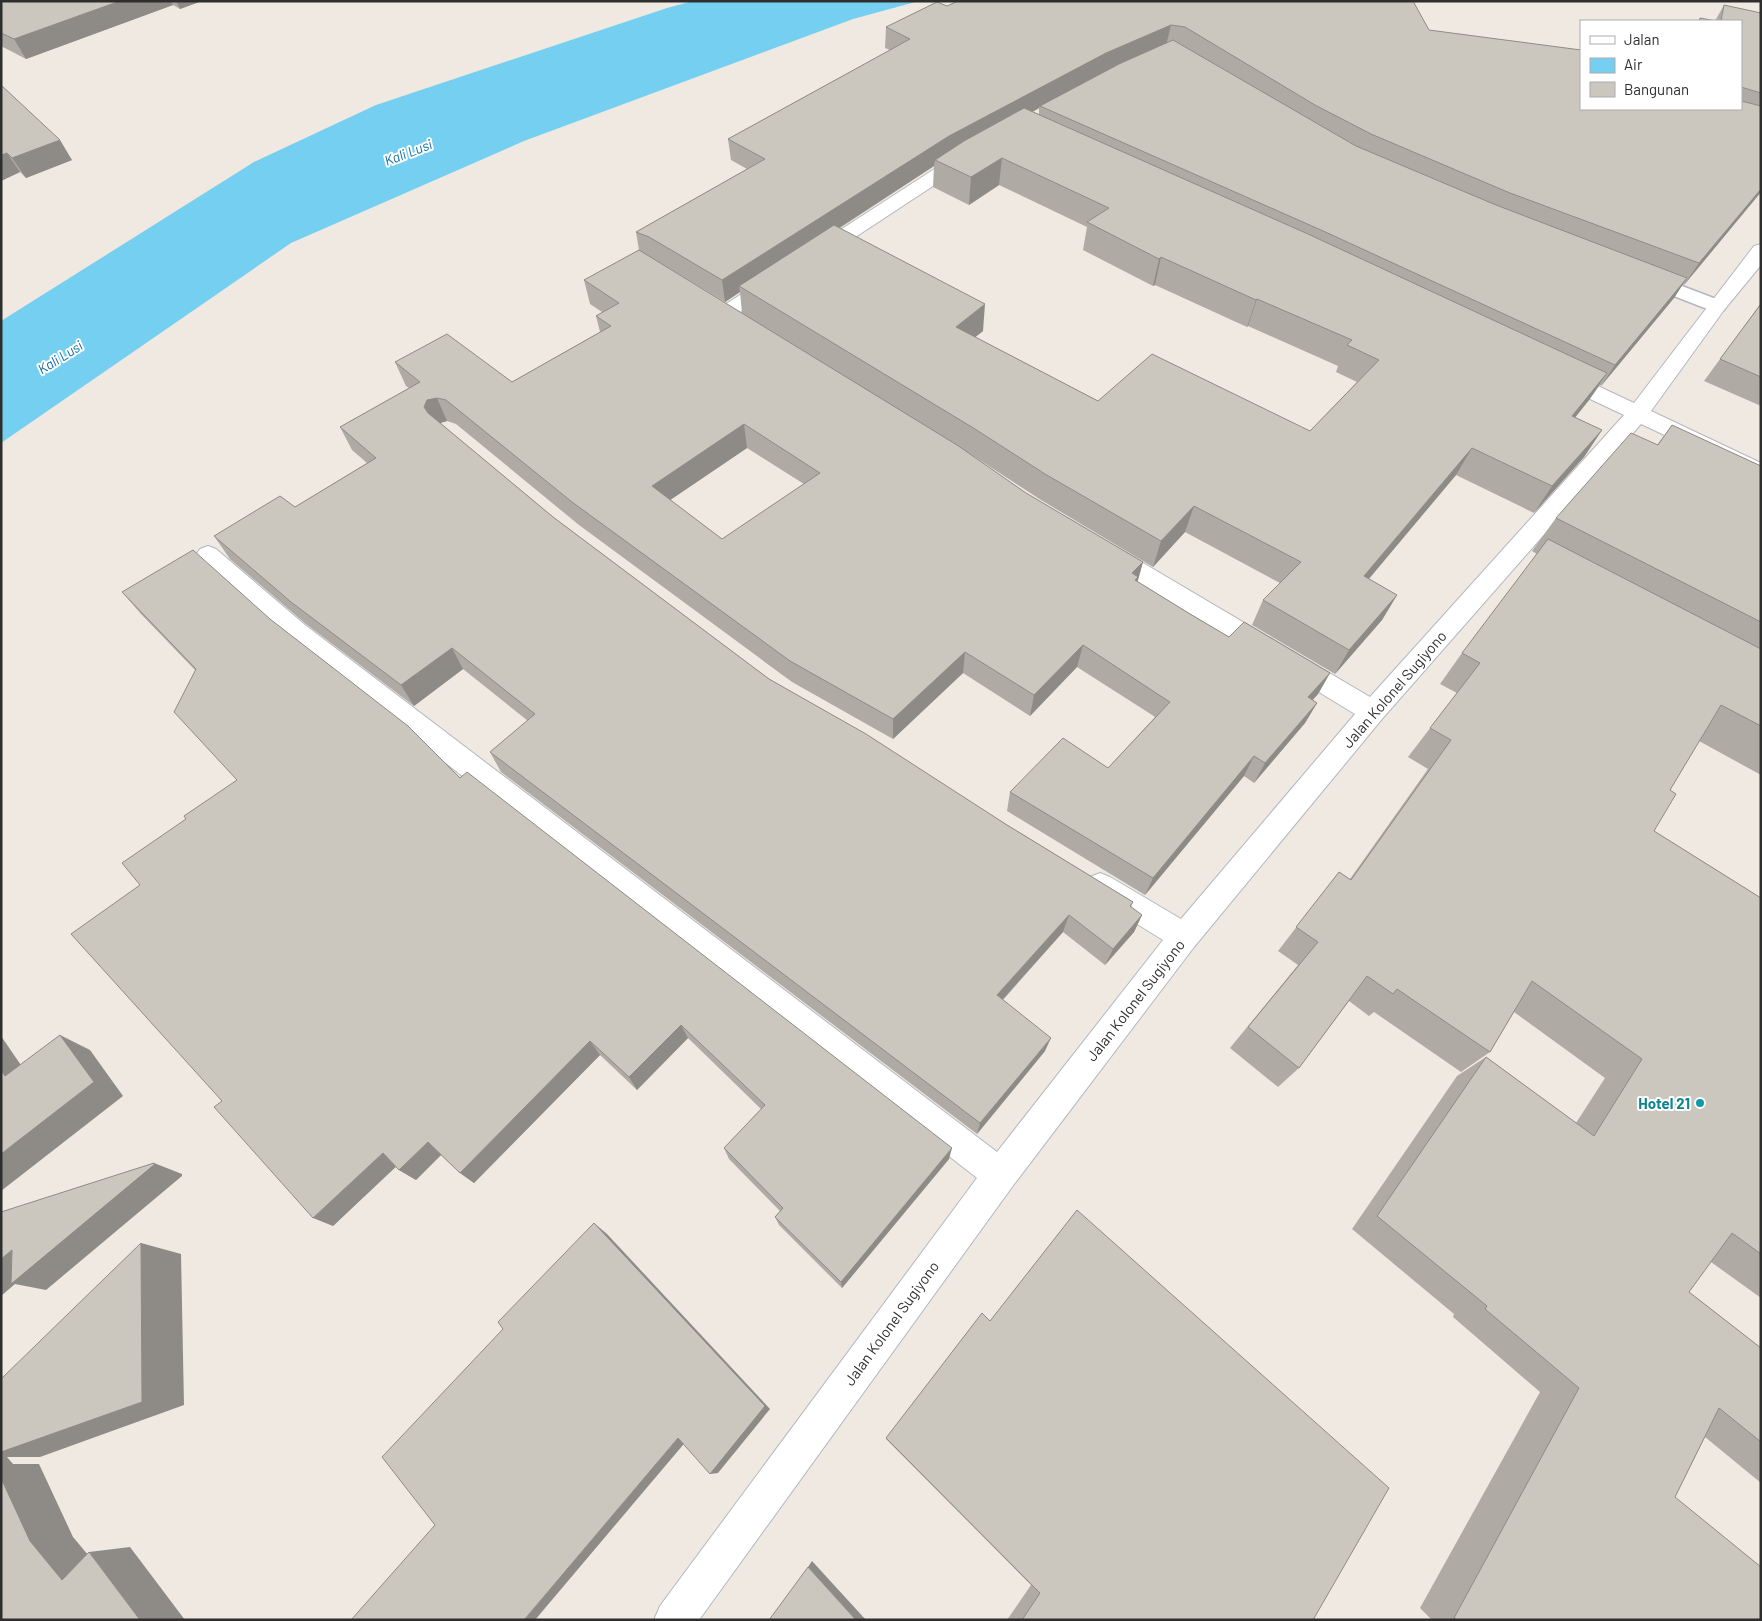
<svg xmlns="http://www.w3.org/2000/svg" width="1762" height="1621" font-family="Barlow,sans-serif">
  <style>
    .water { fill: #75cff0 }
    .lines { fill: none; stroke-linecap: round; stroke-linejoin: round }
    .lane-casing { stroke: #b4b7c1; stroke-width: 3 }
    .street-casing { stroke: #b4b7c1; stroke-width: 2 }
    .lane { fill: #fff; fill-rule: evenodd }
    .street { fill: #fff; fill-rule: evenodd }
    .wall { fill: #afaba4; fill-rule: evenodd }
    .shaded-wall { fill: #8e8b86 }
    .building { fill: #cbc7bf; stroke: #8e8b86; fill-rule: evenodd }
    .culture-dot { fill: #0f9aa8; stroke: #fff; stroke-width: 2 }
    .labels { text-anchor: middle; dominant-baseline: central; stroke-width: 4; stroke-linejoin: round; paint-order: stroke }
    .far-water-label { font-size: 14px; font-style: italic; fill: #0d6fa3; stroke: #fff }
    .street-label { font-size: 15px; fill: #2e2e2e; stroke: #fff }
    .culture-label { font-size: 15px; font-weight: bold; fill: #0d838f; stroke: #fff; text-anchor: end }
  </style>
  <rect width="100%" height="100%" fill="#efe9e1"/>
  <polygon class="water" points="693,1 919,1 853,19 524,141 291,243 1,443 1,321 254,162 376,105 667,8"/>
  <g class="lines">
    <defs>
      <polygon id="lane" points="1645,272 1724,302 1726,306 1724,310 1717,312 1710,310 1638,282 1636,278 1638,274"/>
      <g id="street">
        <polygon points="965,152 971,153 974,157 971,161 825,257 818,259 811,257 809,253 811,249 959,153"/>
        <polygon points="1761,244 1761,265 1724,310 1651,411 1761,463 1761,480 1641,424 1382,719 1194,947 1012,1187 699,1620 654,1620 660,1606 977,1178 287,639 200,561 196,555 200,549 208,546 216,549 305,625 997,1152 1163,940 1090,895 1086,886 1090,877 1100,873 1110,877 1181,919 1355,714 1100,559 1096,553 1100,547 1108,544 1116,547 1370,697 1624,415 1554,382 1551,377 1554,372 1561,370 1568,372 1634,403 1754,246"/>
        <path d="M772 277 779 279 782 283 779 287 739 313 755 322 758 326 755 330C742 334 722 324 715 313L718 309 765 279Z"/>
      </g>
    </defs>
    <use href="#lane" class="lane-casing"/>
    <use href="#street" class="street-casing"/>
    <use href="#lane" class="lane"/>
    <use href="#street" class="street"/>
  </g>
  <g class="wall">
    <polygon points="1,1 202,1 180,9 173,5 26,59 1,46"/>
    <path d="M1724 5 1761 13V192L1684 285 1683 284 1674 298 1601 386 1600 385 1589 400 1575 418 1602 430 1584 457 1534 513 1456 475 1369 579 1397 595 1382 620 1335 674 1252 625 1263 600 1280 583 1185 532 1153 567 1041 500 958 446 1026 493 1143 562 1137 582 1229 637 1330 673 1318 694 1312 700 1317 703 1305 723 1254 783 1244 776 1145 895 1007 811 1010 792 1108 768 1155 717 1149 713 1077 667 1030 716 963 673 893 739 792 682 579 525 456 424 447 421 440 423 553 517 769 679 1133 902 1131 907 1142 915 1134 932 1105 965 1063 932 1003 1000 1045 1051 977 1134 501 772 490 752 528 721 463 669 414 706 306 624 230 559 214 536 295 507 367 463 352 450 340 427 409 388 406 386 395 362 512 382 600 332 596 316 602 312 590 304 584 280 639 250 636 232 747 169 731 160 728 139 890 50 885 48 886 27 947 6 1429 30 1741 109V21H1698L1700 18 1715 21ZM1039 108V114L1033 112ZM934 166 933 187 969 205 999 185 1087 227 1083 250 1153 286 1155 285 1247 327 1248 326 1338 366 1336 372 1357 382 1310 431 1098 401 975 337 983 331 840 228ZM654 259 725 302 740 292 742 313 928 428ZM747 448 804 484 722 539 670 500Z"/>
    <polygon points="1,85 72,160 26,178 20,172 1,181"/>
    <polygon points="1761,303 1761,406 1704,381"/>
    <polygon points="1672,425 1761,466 1761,775 1699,741 1670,790 1654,831 1761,898 1761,1298 1711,1262 1689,1292 1761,1348 1761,1483 1705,1437 1675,1497 1761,1620 1432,1620 1420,1608 1540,1392 1453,1317 1454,1314 1352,1229 1457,1076 1486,1057 1576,1123 1605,1078 1514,1012 1490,1052 1461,1072 1374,1012 1369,1016 1349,1001 1299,1068 1278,1087 1230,1048 1298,965 1278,951 1339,872 1350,879 1428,769 1408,757 1457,693 1440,684 1462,653 1537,554 1532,551 1556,518 1657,445"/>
    <polygon points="122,592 270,619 460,778 949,1159 842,1288 779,1225 775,1217 780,1211 729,1159 724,1148 761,1109 688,1038 637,1090 600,1055 474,1183 460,1173 441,1155 416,1180 399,1170 396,1166 333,1226 222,1101 140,885 186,819 237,780 195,670 141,614"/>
    <polygon points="886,1438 1313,1620 1007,1620 1031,1585 886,1439"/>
  </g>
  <g class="shaded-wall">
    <polygon points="120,1 171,1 173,5 26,59 14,39"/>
    <polygon points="176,1 202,1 180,9"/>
    <polygon points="1171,25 1166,46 1040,106 1039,108 948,157 935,160 934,166 745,289 739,286 740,292 725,302 722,280 949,136 1106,53"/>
    <polygon points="60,140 72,160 26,178 12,158"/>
    <polygon points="7,153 20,172 1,181 1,155"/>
    <polygon points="1002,158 999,185 969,205 971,177"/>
    <polygon points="1761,189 1761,192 1684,285 1699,263"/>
    <polygon points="1161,257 1155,285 1153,286 1159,259"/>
    <polygon points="1687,278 1674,298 1601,386 1615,365"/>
    <polygon points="1257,299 1248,326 1247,327 1256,300"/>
    <polygon points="985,304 983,331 954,354 956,327"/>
    <polygon points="1607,373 1589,400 1554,443 1572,416"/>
    <polygon points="437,398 447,421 437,424 434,431 424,407 427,400"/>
    <polygon points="744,424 747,448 657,509 652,486"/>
    <polygon points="1602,430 1584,457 1534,513 1552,486"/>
    <polygon points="1472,448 1456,475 1350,601 1364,576"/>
    <polygon points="1194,506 1185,532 1153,567 1161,541"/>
    <polygon points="1143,562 1137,584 1132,573"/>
    <polygon points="1397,595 1382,620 1335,674 1349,650"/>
    <polygon points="1083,645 1077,667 1030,716 1034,695"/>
    <polygon points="452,648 463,669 414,706 401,685"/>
    <polygon points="965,652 963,673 893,739 893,719"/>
    <polygon points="1330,673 1318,694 1297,718 1308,697"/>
    <polygon points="1317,703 1305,723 1254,783 1265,763"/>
    <polygon points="1254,756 1244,776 1145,895 1153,878"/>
    <polygon points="1069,915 1063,932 993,1010 997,995"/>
    <polygon points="1142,915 1134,932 1105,965 1113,949"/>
    <polygon points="681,1025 688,1038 637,1090 629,1077"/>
    <polygon points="60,1035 90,1050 123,1096 1,1191 1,1154"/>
    <polygon points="1,1036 38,1090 5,1076 1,1070"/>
    <polygon points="1051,1038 1045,1051 977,1134 980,1123"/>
    <polygon points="590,1041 600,1055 474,1183 460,1173"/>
    <polygon points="428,1142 443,1153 416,1180 399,1170"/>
    <polygon points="952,1148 949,1159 842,1288 841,1282"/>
    <polygon points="383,1153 400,1163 333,1226 313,1218"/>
    <polygon points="154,1163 182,1174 182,1176 46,1290 15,1284 1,1296 1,1259 12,1250"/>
    <polygon points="594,1223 607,1234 770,1409 718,1473 710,1474"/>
    <polygon points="141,1243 181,1254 184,1405 40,1457 7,1457 13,1464 39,1464 73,1537 104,1574 62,1580 1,1508 1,1450"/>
    <polygon points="678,1438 688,1439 535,1620 524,1620"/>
    <polygon points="130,1547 185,1620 140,1620 89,1552"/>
    <polygon points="812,1561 866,1620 856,1620 808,1567"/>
  </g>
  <g class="building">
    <polygon points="1,1 120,1 14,39 1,33"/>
    <polygon points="958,1 1413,1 1429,30 1581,50 1581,109 1741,109 1741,101 1761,106 1761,189 1699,263 1510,193 1371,134 1315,105 1185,27 1171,25 1106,53 949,136 722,280 649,237 636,232 765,159 728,139 910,39 886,27 937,2 947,6"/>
    <polygon points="1724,5 1761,13 1761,93 1741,87 1741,21 1721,21"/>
    <polygon points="1700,18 1716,21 1699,21"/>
    <polygon points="1173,40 1356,146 1496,205 1687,278 1615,365 1321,230 1040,106 1119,64"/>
    <polygon points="1,85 60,140 12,158 7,153 1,155"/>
    <polygon points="1024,108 1308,234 1607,373 1572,416 1602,430 1552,486 1472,448 1364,576 1397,595 1349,650 1263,600 1301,562 1194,506 1161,541 1045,474 975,429 739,286 834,225 985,304 956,327 1098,401 1152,354 1310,431 1379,360 1347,345 1352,340 1257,299 1256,300 1161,257 1159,259 1087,222 1109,208 1002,158 971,177 935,160 964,141"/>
    <path d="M639 250 957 445 1026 493 1143 562 1132 573 1138 577 1135 580 1190 614 1229 637 1244 622 1330 673 1308 697 1317 703 1265 763 1254 756 1153 878 1010 792 1063 738 1108 768 1170 702 1156 693 1083 645 1034 695 965 652 893 719 790 661 572 502 446 400 437 398 427 400 424 407 428 413 553 517 769 679 866 734 1007 825 1133 902 1130 906 1142 915 1113 949 1069 915 997 995 1051 1038 980 1123 490 752 535 714 452 648 401 685 291 602 214 536 280 496 295 507 376 458 340 427 420 382 395 362 447 334 512 382 611 326 596 316 619 303 584 280ZM744 424 820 473 722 539 652 486Z"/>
    <polygon points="1761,304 1761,377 1720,359"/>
    <polygon points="1672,425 1761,466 1761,622 1556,518 1631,433 1658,445"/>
    <polygon points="1548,539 1761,649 1761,726 1721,705 1670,790 1676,794 1654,831 1761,898 1761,1254 1732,1233 1689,1292 1761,1348 1761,1442 1719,1408 1675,1497 1761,1567 1761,1620 1457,1620 1454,1618 1579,1388 1485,1309 1487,1306 1377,1216 1486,1057 1594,1136 1642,1059 1532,981 1490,1052 1397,989 1393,994 1367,976 1299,1068 1248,1027 1318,942 1296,927 1339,872 1351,880 1451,740 1430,728 1480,663 1462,653"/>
    <polygon points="193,550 270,619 408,726 460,778 467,772 952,1148 841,1282 775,1217 783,1208 724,1148 765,1105 681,1025 629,1077 590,1041 460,1173 428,1142 399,1170 383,1153 313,1218 214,1107 222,1101 71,934 140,885 122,863 186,819 184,816 237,780 174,712 196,669 122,592"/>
    <polygon points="60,1035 94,1082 1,1154 1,1070 5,1076"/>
    <polygon points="154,1163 155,1164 11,1284 12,1250 1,1259 1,1212"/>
    <polygon points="1077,1210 1389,1488 1313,1620 1022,1620 1040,1593 886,1438 982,1313 990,1321"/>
    <polygon points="594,1223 765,1406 710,1474 678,1438 524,1620 351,1620 435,1525 382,1457 503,1329 498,1322"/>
    <polygon points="141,1243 142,1402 1,1452 1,1379"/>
    <polygon points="1,1478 30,1541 62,1580 89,1552 140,1620 1,1620"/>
    <polygon points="808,1567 856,1620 769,1620"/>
  </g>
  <circle class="culture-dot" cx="1700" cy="1103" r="5"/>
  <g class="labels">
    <g class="far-water-label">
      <text transform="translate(408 152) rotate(-21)">Kali Lusi</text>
      <text transform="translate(60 357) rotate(-32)">Kali Lusi</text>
    </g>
    <g class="street-label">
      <text transform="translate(1394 689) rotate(-49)">Jalan Kolonel Sugiyono</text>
      <text transform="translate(1135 1000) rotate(-52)">Jalan Kolonel Sugiyono</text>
      <text transform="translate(891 1323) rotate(-54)">Jalan Kolonel Sugiyono</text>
    </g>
    <g class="culture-label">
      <text x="1690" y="1103">Hotel 21</text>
    </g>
  </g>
  <rect width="1762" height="1621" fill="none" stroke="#2e2e2e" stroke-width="5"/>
  <rect x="1580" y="20" width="162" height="90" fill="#ffffff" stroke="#ababab"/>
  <rect x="1590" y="36" width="25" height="8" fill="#ffffff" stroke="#ababab"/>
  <text x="1624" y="45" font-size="15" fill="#2e2e2e">Jalan</text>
  <rect x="1590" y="58" width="25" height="15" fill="#75cff0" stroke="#ababab"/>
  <text x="1624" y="70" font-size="15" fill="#2e2e2e">Air</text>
  <rect x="1590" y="82" width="25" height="15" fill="#cbc7bf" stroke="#ababab"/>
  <text x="1624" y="95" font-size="15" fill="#2e2e2e">Bangunan</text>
</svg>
